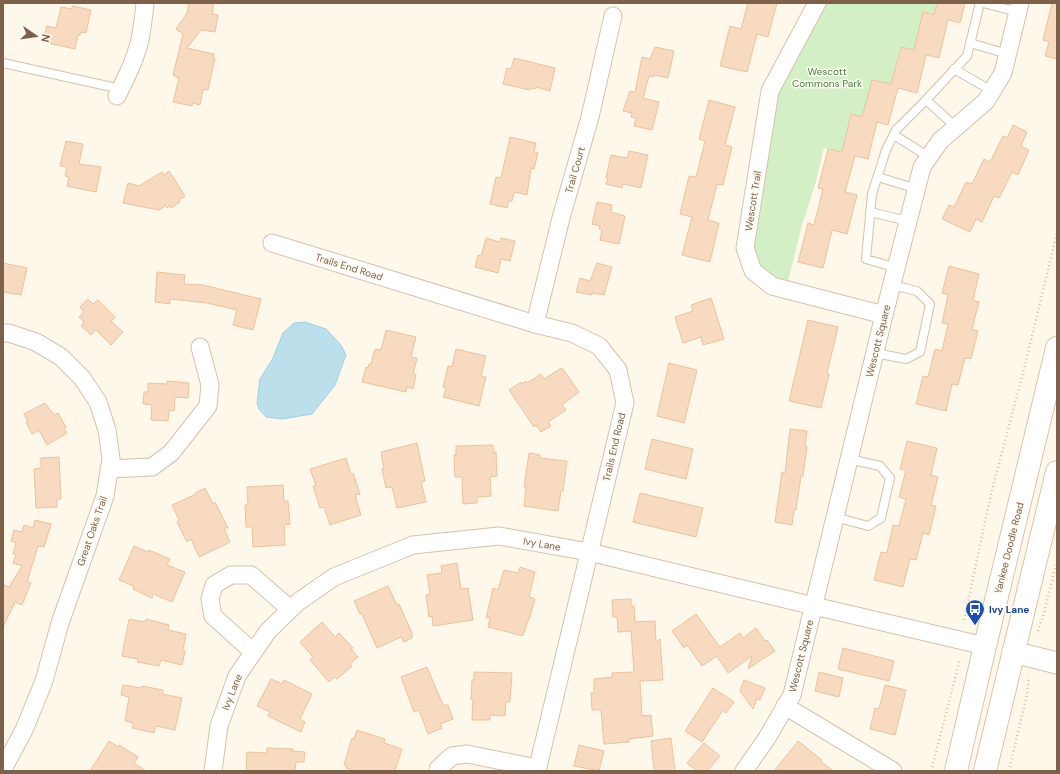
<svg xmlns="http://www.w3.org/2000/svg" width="1060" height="774" font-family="'DM Sans',sans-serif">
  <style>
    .green { fill: #d3efc6 }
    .water { fill: #bce0eb; stroke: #a1cfde }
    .building { fill: #f7dabf; stroke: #ebc39e }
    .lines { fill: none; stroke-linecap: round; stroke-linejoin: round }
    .service-casing { stroke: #d3c2ae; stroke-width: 10 }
    .minor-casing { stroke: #d3c2ae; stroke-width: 19 }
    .tertiary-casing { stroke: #d3c2ae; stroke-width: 23 }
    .secondary-casing { stroke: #d9c4ad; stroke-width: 24 }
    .path { stroke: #ddbea1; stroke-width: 2.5; stroke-dasharray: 1 3; stroke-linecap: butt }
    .service { stroke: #fff; stroke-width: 8 }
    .minor { stroke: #fff; stroke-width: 17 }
    .tertiary { stroke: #fff; stroke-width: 21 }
    .secondary { stroke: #fff; stroke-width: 22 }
    .labels { text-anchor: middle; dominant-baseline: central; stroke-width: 3; stroke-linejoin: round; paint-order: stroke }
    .park-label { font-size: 10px; fill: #4a7e3d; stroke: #fffbf3 }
    .street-label { font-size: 10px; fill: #7d614a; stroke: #fffbf3 }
    .transit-label { font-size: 10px; font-weight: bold; fill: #164399; stroke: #fffbf3; text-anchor: start }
  </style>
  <rect width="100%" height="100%" fill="#fef8ea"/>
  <polygon class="green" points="817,3 937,3 934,15 923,12 914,50 900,47 891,84 872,80 862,117 851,114 842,152 824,148 815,185 802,225 786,290 772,286 745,248 770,91"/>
  <polygon class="water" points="305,322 326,329 341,345 346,355 335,385 312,414 282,419 266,417 259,409 257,403 260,379 273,358 283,333 294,323"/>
  <g class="building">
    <polygon points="189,3 214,3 212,14 218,15 215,32 201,30 187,48 214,54 213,58 215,58 208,90 203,89 200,105 193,103 192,106 173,102 179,78 173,75 183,34 176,29 187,13"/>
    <polygon points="748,3 777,3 768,37 757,34 747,72 720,66 730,26 741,29"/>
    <polygon points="937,3 965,3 960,23 948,20 939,58 926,55 917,93 898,88 888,125 877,122 868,159 855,156 845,192 857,195 847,234 832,230 823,268 798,262 808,223 814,225 823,189 818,188 828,149 842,152 851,114 862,117 872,80 891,84 901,47 914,50 923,12 934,15"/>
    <polygon points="1052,3 1057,3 1057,59 1045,56 1049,42 1043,40"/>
    <polygon points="72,6 91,10 86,33 81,32 80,35 78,35 75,49 43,42 47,26 56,28 61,7 72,9"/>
    <polygon points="655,47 674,51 668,78 654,75 653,77 649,76 643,98 659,102 652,130 634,126 636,118 631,117 632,113 623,111 630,91 635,92 642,57 650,59"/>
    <polygon points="514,58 555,68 550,91 536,87 535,89 530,88 530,90 503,84 507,68 511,69"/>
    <polygon points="709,100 735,107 725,145 732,147 723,185 717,184 708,220 719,223 710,262 682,255 692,217 680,214 689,176 696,177 705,141 699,139"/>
    <polygon points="1013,125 1027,132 1021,146 1029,150 1018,175 1012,172 999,198 994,196 982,222 976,219 970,232 942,219 949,205 954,207 966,182 972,184 984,159 990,162 1003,136 1007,138"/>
    <polygon points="510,137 536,143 534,152 538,153 534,169 531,168 527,195 514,192 512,201 509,201 507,208 490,204 496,177 501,178"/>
    <polygon points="66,141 83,144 79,164 101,167 96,192 67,186 69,177 65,176 67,167 60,166"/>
    <polygon points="629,151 648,155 641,188 623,184 622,188 606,184 608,178 606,178 611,155 627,158"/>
    <polygon points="169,171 185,196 179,200 180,202 171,208 169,206 167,208 165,206 159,210 123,203 128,183 139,186 162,172 164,175"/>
    <polygon points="597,202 612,205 611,212 625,216 619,244 600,240 602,230 599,229 600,226 592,224"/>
    <polygon points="486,238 500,242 501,238 515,241 510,261 501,259 498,273 475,267 478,255 481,256"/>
    <polygon points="3,263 27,268 21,295 3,292"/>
    <polygon points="597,263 612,267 604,295 592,293 592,295 576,292 580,278 590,281"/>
    <polygon points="949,266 979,274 973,300 979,302 972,329 978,331 971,359 965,358 958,385 952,384 946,411 916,404 923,376 928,377 935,349 942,351 948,324 942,323 948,295 942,293"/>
    <polygon points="157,272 185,275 184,284 203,285 261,299 253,330 233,325 237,310 207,303 170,299 170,304 155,302"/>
    <polygon points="711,298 724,339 703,345 701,337 683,343 675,317 693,311 691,305"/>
    <polygon points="88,299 93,304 98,300 115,317 111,321 123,332 111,345 96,330 91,335 81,326 84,322 79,317 84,312 80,307"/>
    <polygon points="808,320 838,327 827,373 829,374 821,408 789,401"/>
    <polygon points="386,330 416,337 411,357 417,358 413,374 416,375 413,389 407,387 406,392 362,382 366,367 368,368 369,364 371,364 375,349 381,350"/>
    <polygon points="456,349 486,356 481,376 486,377 479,406 443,397 446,388 443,387 448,366 452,367"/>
    <polygon points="669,363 697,370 684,423 657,416"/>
    <polygon points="561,368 562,370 563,369 579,392 562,405 566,410 548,422 551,426 541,432 536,425 534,427 509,390 521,382 522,384 526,381 527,383 541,374 544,379"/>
    <polygon points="167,381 189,383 188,398 175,397 174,411 169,410 168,421 151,420 152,405 143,404 144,392 148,392 148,383 167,384"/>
    <polygon points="45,403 54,415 58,413 66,427 64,428 67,433 47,445 40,432 40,430 32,434 26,422 28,422 24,414"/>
    <polygon points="790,429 807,431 805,446 807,447 803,476 801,476 796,510 794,510 792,525 775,522 782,472 785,473"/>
    <polygon points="652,439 693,449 686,479 645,469"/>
    <polygon points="907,441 937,448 931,475 938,477 931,505 936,506 929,535 923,533 916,560 910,559 903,587 874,580 881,552 887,553 893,525 899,526 906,499 899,497 906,470 900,469"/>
    <polygon points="417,443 425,481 421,482 426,502 397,508 392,487 386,488 382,469 384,469 381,452"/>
    <polygon points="493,445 493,453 496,452 497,476 490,477 491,496 477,497 477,503 463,504 462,477 455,477 454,455 456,455 456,446"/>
    <polygon points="529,453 540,455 540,458 567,461 563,491 561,491 558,511 524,506 526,487 524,487"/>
    <polygon points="59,457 61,499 57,499 57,507 36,508 34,469 41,468 41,458"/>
    <polygon points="346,458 351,474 353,473 360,494 355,495 361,515 330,525 324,507 320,508 313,486 316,486 310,469"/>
    <polygon points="283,485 284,501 288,501 290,524 284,525 285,545 253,547 252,527 246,527 245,505 248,505 247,487"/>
    <polygon points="205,488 213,504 215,502 228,528 224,528 230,542 199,557 191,539 187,542 177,522 179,520 172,505 196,494 195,493"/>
    <polygon points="640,493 703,508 696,537 633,522"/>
    <polygon points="35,520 51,524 44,547 38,546 27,582 31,583 22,605 15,602 3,627 3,584 9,587 22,566 13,563 16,555 13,554 16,543 11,541 14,530 22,532 24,525 33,528"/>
    <polygon points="134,546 148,552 149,550 170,559 167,565 185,572 172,602 153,594 152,598 133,589 134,586 119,580"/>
    <polygon points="457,563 461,589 468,588 473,620 433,626 432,616 429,617 426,595 430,594 427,575 442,573 441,566"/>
    <polygon points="520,567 535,572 529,597 535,599 529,620 528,620 523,636 488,627 490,617 486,618 493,588 498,590 504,570 518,573"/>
    <polygon points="388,586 397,605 399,604 412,633 412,638 404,642 401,637 377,648 362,614 360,614 354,601"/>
    <polygon points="631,599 631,607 634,606 635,622 655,621 656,642 660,639 663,680 640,681 642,716 651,715 653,736 629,739 629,742 604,744 601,710 592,710 591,693 594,693 594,679 612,677 612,673 634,672 631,631 618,632 617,617 613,617 612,600"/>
    <polygon points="696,614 720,647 740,633 743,638 756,628 765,641 767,640 775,651 748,669 752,656 728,673 717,656 702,666 687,645 684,648 672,631"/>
    <polygon points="129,619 145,622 146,619 169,625 168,630 186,634 183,650 185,651 182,665 161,660 159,666 137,662 138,659 122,656"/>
    <polygon points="322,622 335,637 339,633 353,648 351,649 358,657 350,664 352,666 337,679 335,677 329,682 310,660 313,657 300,642"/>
    <polygon points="843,648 894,661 889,681 838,669"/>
    <polygon points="427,667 443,705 448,705 453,719 440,724 442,728 428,734 419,710 414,712 401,677"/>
    <polygon points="474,672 512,673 510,702 506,702 505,716 490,715 490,720 472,720 473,700 471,700 472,680 474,680"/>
    <polygon points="819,672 843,678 839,697 815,691"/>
    <polygon points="271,679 282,684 284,680 312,694 300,719 305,722 301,732 268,716 270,712 257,706"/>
    <polygon points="744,680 765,688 760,700 757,699 753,709 740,691"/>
    <polygon points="123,685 141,688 142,686 163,690 163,694 182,698 175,730 156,726 154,733 132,728 134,723 125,721 129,697 121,695"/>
    <polygon points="885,685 906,690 895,735 870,729 875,708 879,709"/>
    <polygon points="713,688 734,702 726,713 723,710 702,742 685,731"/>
    <polygon points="357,730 385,739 384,743 402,749 395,771 354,771 346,768 347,766 344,765 352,738 354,739"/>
    <polygon points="671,738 675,771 654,771 651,741"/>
    <polygon points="109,741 118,747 119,745 138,757 134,763 146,771 90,771"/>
    <polygon points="798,741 822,760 821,761 833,771 774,771"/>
    <polygon points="704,743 720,756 707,771 697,771 687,763"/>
    <polygon points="579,745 604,751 599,771 574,766"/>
    <polygon points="267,748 293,749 292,751 305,752 304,762 296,762 295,771 246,771 247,752 267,753"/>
  </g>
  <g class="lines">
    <defs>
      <g id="service">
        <polyline points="983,3 1018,12"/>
        <polyline points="970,43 1008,54"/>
        <polyline points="3,63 121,89"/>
        <polyline points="954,69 992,91"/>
        <polyline points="926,100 956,127"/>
        <polyline points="894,135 929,157"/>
        <polyline points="878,177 917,189"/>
        <polyline points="870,212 908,221"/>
        <polyline points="897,268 866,259 872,194 886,150 896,130 926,100 967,56 980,3"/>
        <polyline points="875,353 906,359 920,352 930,304 917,291 892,285"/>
        <polyline points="835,517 868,526 881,518 890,478 880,466 849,459"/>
      </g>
      <g id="minor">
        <polyline points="817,3 770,91 745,248 753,271 772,286 884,315"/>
        <path d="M117 96C126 78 135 60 140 40 142 28 144 15 145 3"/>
        <polyline points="272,243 535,324 572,333 599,346 618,370 625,403 537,771"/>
        <polyline points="535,324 561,218 590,117 613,16"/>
        <polyline points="3,333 9,333 36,342 61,357 82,378 98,402 107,430 111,459 105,496 60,623 44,681 24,730 3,769"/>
        <polyline points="109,469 152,467 171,453 208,406 210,385 200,347"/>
        <polyline points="253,652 213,616 210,599 214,585 231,575 251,575 290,609"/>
        <polyline points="785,706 893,771"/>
        <polyline points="213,771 219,726 237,676 268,631 298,602 334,577 413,545 499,536 589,552 814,606 985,646"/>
        <polyline points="438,771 438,769 452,756 467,754 537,768"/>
        <polyline points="744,771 767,738 792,695 884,315 922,167 940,141 986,101 1003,73 1020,3"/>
      </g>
      <polyline id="tertiary" points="1013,652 1057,663"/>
      <g id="secondary">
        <polyline points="956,771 985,646 1057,348"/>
        <polyline points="985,771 1057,472"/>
      </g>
    </defs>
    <use href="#service" class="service-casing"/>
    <use href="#minor" class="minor-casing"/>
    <use href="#tertiary" class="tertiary-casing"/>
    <use href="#secondary" class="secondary-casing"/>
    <g class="path">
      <polyline points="964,620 991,494 1024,369 1057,233"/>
      <polyline points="1038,631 1044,613 1057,561"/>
      <polyline points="931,771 960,659"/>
      <polyline points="1009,771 1027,694 1029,677"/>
    </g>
    <use href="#service" class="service"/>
    <use href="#minor" class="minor"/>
    <use href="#tertiary" class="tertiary"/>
    <use href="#secondary" class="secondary"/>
  </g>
  <defs>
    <symbol id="bus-pin" viewBox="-11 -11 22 30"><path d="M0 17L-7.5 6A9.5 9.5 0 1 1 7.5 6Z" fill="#1a4fb4" stroke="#fffbf3"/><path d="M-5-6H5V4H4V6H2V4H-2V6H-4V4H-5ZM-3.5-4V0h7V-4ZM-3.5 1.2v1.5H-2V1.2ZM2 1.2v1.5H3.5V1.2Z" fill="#fff"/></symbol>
  </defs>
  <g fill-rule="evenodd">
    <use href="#bus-pin" x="964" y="598" width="22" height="30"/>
  </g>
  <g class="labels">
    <g class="park-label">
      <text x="827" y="71">Wescott<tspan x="827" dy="12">Commons Park</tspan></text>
    </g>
    <g class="street-label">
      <text transform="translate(575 170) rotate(-74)">Trail Court</text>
      <text transform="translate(753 201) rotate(-81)">Wescott Trail</text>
      <text transform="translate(349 267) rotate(17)">Trails End Road</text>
      <text transform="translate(878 341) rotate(-76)">Wescott Square</text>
      <text transform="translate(614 447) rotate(-77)">Trails End Road</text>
      <text transform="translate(92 531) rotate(-71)">Great Oaks Trail</text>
      <text transform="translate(542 544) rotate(10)">Ivy Lane</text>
      <text transform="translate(1009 548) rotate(-76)">Yankee Doodle Road</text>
      <text transform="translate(801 656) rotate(-76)">Wescott Square</text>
      <text transform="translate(232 692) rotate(-68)">Ivy Lane</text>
    </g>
    <g class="transit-label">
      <text x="989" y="609">Ivy Lane</text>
    </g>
  </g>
  <rect width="1060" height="774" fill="none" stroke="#7d614a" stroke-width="8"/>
  <g transform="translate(36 36) rotate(103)" stroke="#fffbf3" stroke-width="3" paint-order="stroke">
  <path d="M0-3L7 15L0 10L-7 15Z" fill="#7d614a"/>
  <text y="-6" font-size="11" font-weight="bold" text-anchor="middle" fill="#7d614a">N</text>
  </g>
</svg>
